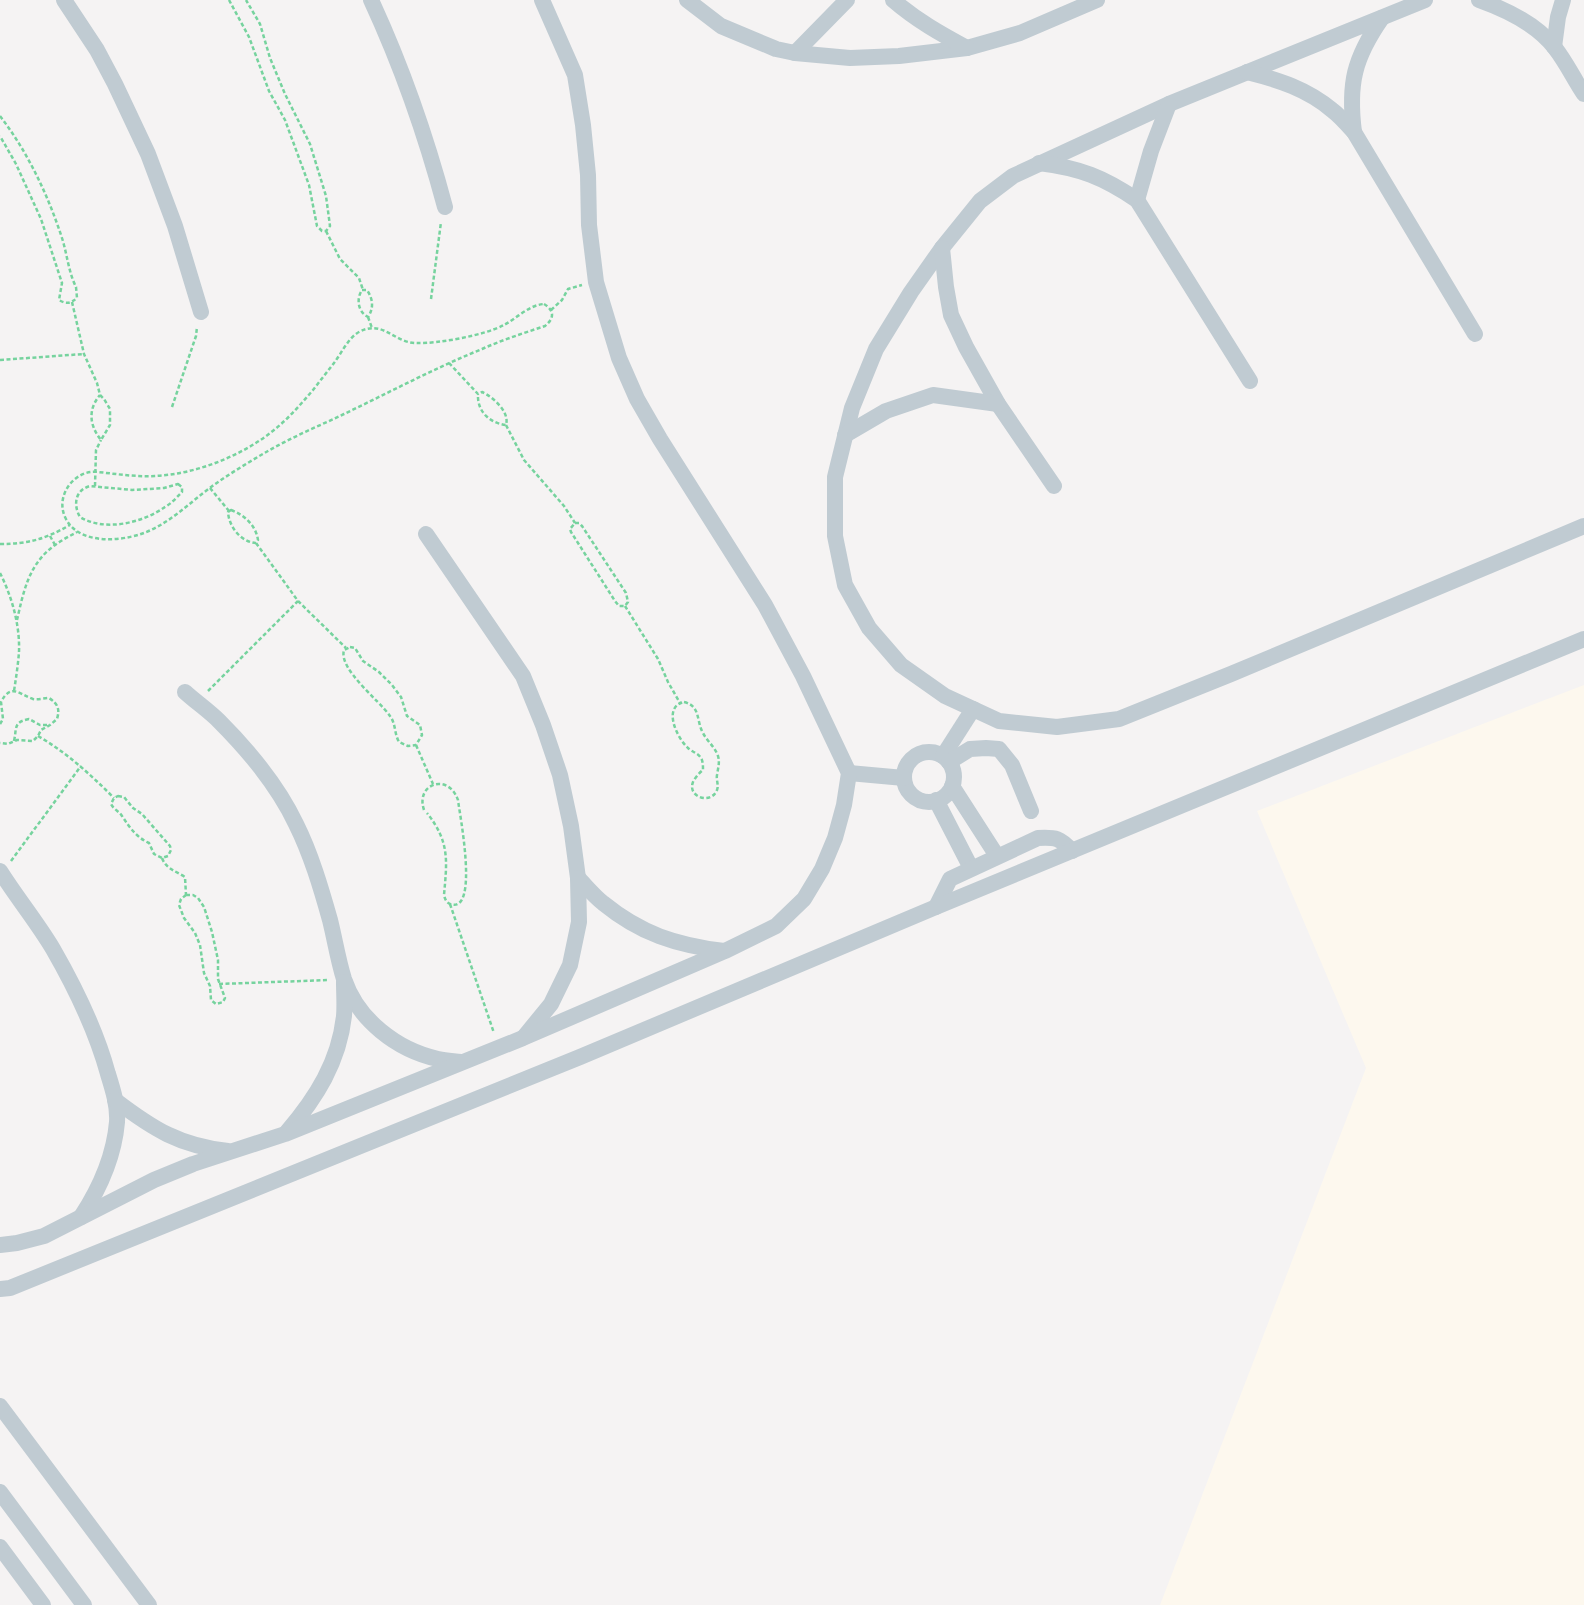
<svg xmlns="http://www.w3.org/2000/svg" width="1584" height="1605" font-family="'Roboto Condensed',sans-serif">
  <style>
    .commercial { fill: #fdf8ee }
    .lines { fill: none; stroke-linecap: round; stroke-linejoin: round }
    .path { stroke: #76d39e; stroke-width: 2.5; stroke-dasharray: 4 2.5; stroke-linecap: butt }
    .minor { stroke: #c0cbd2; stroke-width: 16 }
  </style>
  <rect width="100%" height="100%" fill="#f5f3f3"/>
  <polygon class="commercial" points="1584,685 1584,1605 1160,1605 1366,1068 1257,811"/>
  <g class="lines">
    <g class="path">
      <polyline points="229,0 249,37 269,91 285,120 309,185 317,226 322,231 326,231 330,226 326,196 310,144 285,94 270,58 260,24 246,0"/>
      <path d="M0 116C27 151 47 193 61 235 67 252 68 271 76 287L77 298C70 304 66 304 59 300L62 283 41 219 16 164 0 136"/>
      <polyline points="326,231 340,259 359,278 363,290"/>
      <path d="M362 290H367C373 299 374 308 368 317 358 312 356 299 362 290Z"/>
      <polyline points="431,299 441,222"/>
      <path d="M72 302 84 354 97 383 100 395 104 399 110 409V425L101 440C89 425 88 409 100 395"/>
      <path d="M544 304C554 310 555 318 545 326 524 333 502 340 482 349 435 368 390 392 344 414 319 426 292 437 268 451 249 462 229 474 211 487 188 504 168 525 141 534 117 542 77 544 65 517 55 495 75 469 98 472 117 474 135 477 155 476 196 474 242 456 274 430 289 418 301 404 313 390 320 381 327 372 334 363 341 354 348 338 359 332 383 319 394 343 416 343 438 344 485 335 504 325 517 318 529 305 544 304Z"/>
      <polyline points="551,310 562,300 568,289 582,285"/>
      <polyline points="368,317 372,328"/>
      <polyline points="0,360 84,354"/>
      <path d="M449 363 478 394 482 392C493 397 510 412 506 425 489 423 477 411 478 394"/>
      <polyline points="172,407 196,336 197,327"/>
      <polyline points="506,425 524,460 564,506 575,523"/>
      <path d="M178 484 182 487V492C177 497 172 503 165 507 142 523 105 532 80 517 73 505 75 490 90 486L132 490 164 488Z"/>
      <polyline points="95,486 96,450 101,440"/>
      <polyline points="210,488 229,511"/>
      <path d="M231 510C245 515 256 526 258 540L256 543C241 542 229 527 228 512Z"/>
      <polygon points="575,523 579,523 582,526 626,593 628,602 625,606 619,606 615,601 571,532 570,529"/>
      <polyline points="50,536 55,545"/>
      <polyline points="256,543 298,601 346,648"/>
      <path d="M0 544C29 544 45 539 70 525"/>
      <path d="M0 573C12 597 20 625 19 652 18 665 16 678 14 691"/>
      <polyline points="625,606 658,659 668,682 680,703"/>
      <path d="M17 620C23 594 28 567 50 549 58 542 68 537 77 532"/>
      <path d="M350 647 355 648 363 661 379 672 392 685 401 697 407 716 420 725 422 735 416 745 408 746 399 742C394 733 396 724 390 716 380 701 338 669 344 650Z"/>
      <polyline points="208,691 298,601"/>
      <path d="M684 702C701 706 696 721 703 733 707 741 715 747 718 756 720 763 718 768 717 775 716 780 719 785 717 790 711 805 687 797 693 782 695 778 699 773 703 770 703 766 703 761 701 758 698 753 692 752 688 748 677 738 662 707 684 702Z"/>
      <path d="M0 724 3 719 1 702C11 683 19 694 33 699 38 700 44 698 49 698 58 704 60 709 57 719L50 725 41 730 38 736 33 741 17 740 8 744 0 743"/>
      <path d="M38 736C67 753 90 774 114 798"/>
      <path d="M14 741C17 728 13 722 29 719L40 725H49"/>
      <polyline points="416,745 433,784"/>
      <path d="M118 796 124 797 133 808 142 814 170 846 171 850 168 856 162 858 154 854 149 843C136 837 130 828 122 816 119 811 114 810 111 804L114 798Z"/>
      <path d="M424 810C415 784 448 772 458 800 459 811 480 915 450 904 446 902 445 899 444 895 447 861 450 842 427 813"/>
      <path d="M162 858C166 869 176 871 185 877L186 895"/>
      <polyline points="11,861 81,766"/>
      <polygon points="186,895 193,895 198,898 204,907 212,932 218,960 218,979 225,998 223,1002 216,1004 211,1000 210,986 204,973 200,945 195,933 184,918 179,905 181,899"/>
      <polyline points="450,904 494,1033"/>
      <polyline points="219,984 328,980"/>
    </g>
    <g class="minor">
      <polyline points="64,0 97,50 115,84 148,154 175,226 201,312"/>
      <path d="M371 0C402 67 426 136 445 207"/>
      <polyline points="687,0 721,26 776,49 795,53 850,58 899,56 967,48 1020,33 1097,0"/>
      <path d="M893 0C916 20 941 34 967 48"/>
      <polyline points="1425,0 1169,104 1013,176 980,201 942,248 911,292 876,349 852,408 835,477 835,536 845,585 869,628 901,665 945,696 999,721 1057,727 1119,719 1231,674 1584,526"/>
      <path d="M1479 0C1507 10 1537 24 1555 48 1566 62 1574 79 1584 94"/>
      <polyline points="1554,47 1558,17 1563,0"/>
      <polyline points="795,53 847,0"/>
      <path d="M1247 72C1279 80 1307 89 1332 110 1340 116 1347 124 1354 132L1475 334"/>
      <path d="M1354 132C1348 84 1354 58 1382 18"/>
      <path d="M1039 163C1080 168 1103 177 1137 200L1250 381"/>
      <polyline points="1137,200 1151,151 1169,104"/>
      <polyline points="942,248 946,287 951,315 966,347 998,404 1054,486"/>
      <polyline points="845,435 886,411 933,395 998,404"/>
      <polyline points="426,534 523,676 543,725 560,775 571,826 578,878 579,922 570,965 551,1004 524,1037"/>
      <path d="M185 692C196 702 209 711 219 721 249 751 278 786 296 824 311 854 321 888 330 920 335 940 338 960 344 979 358 1020 397 1050 438 1059 446 1061 453 1061 461 1062"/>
      <circle cx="929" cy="777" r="25"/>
      <polyline points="943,756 973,709"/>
      <polyline points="949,762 970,749 986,748 999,749 1012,765 1031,811"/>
      <polyline points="849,773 904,778"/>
      <polyline points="952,786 997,856"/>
      <polyline points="936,800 971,868"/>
      <path d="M0 871C17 898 37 922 53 949 76 989 96 1030 108 1074 113 1090 118 1106 117 1122 114 1157 100 1188 81 1217"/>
      <path d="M578 878C586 886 594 896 603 903 641 934 676 945 724 951"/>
      <path d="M936 907 950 879 1038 838C1056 837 1060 838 1072 851"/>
      <path d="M115 1100C153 1129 180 1146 228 1151"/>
      <path d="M287 1132C316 1098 339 1062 344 1016 345 1005 344 993 344 982"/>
      <polyline points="0,1245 17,1243 44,1236 154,1180 193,1164 285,1134 523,1038 725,951 776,926 804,899 822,869 835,838 844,805 849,773 803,676 765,605 660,439 637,399 619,358 596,282 589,225 588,175 583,125 575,75 542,0"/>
      <polyline points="0,1289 10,1288 580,1057 936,907 1584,639"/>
      <polyline points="0,1406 149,1605"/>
      <polyline points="0,1492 84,1605"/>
      <polyline points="0,1547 43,1605"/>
    </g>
  </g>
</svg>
